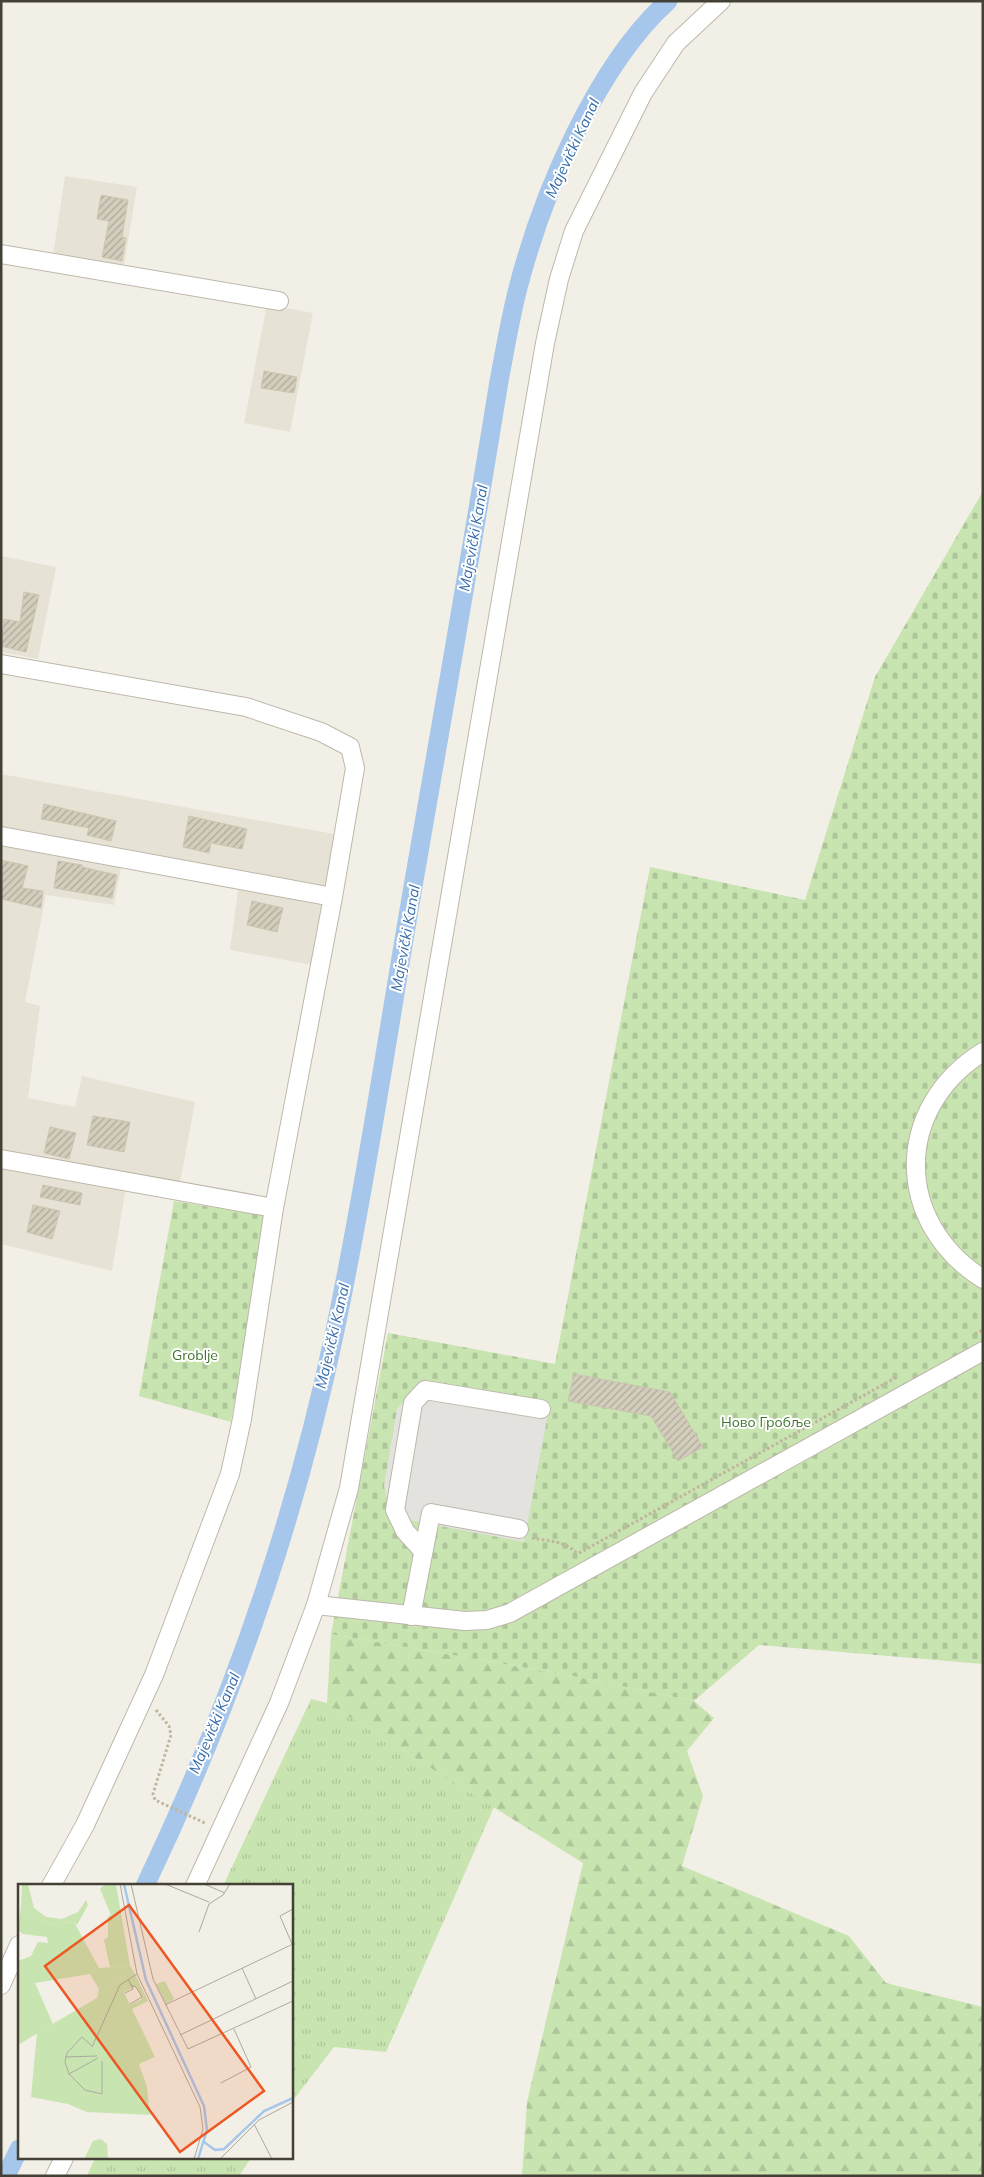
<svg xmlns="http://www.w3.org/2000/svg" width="984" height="2177" font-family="Mulish,sans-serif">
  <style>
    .residential { fill: #e6e2d5 }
    .grass { fill: url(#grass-tufts) }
    .forest { fill: url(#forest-firs) }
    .cemetery { fill: url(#cemetery-stones) }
    .parking { fill: #e3e2de }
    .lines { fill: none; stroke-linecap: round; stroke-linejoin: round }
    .canal { stroke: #a6c7eb; stroke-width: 19 }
    .building { fill: url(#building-hatch); stroke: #cdc5b0 }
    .minor-casing { stroke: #bdb8aa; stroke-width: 20 }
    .path { stroke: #beb59c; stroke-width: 3; stroke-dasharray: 2.5 2.5; stroke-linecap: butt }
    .minor { stroke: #fff; stroke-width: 18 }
    .labels { text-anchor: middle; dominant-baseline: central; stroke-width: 4; stroke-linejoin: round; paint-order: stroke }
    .park-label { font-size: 14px; fill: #40732d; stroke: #fff }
    .water-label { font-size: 15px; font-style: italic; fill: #366caa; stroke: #fff }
    .inset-river { fill: none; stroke: #a6c7eb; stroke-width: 2.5 }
    .inset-road { fill: none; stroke: #acaaa0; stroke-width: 1 }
    .view { fill: #ed5723; fill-opacity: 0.15; stroke: #ed5723; stroke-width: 2.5 }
    .inset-edge { fill: none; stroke: #444036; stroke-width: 2.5 }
  </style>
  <defs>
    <pattern id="grass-tufts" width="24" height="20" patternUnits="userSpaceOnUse" patternTransform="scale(1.25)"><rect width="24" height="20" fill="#c8e4b1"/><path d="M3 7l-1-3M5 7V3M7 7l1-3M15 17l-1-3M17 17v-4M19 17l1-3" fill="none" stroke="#adc599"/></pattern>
    <pattern id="forest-firs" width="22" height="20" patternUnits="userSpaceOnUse" patternTransform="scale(1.25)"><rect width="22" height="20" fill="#c8e4b1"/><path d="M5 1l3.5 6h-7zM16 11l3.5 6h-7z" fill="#adc599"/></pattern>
    <pattern id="cemetery-stones" width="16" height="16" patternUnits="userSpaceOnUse" patternTransform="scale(1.25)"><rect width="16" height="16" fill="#c8e4b1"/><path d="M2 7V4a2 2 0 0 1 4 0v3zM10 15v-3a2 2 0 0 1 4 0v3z" fill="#adc599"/></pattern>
    <pattern id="building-hatch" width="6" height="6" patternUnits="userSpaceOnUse" patternTransform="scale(1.25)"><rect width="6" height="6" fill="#d3cdbc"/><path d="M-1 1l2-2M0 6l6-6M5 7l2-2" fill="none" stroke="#ada89a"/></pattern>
  </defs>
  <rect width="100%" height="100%" fill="#f2f0e6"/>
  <g class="residential">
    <polygon points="65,176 137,187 124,266 53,255"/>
    <polygon points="267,304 313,313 290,432 244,423"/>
    <polygon points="1,556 56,567 38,659 1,652"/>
    <polygon points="1,774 351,837 329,968 230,950 238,890 121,868 114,905 46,895 25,1002 40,1006 28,1098 75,1107 82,1076 195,1102 180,1183 128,1175 112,1271 1,1244"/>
  </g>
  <g class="grass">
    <polygon points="311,1699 327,1703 494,1807 386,2052 334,2047 291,2103 291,1886 223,1886"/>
    <polygon points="95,2158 251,2158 239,2176 87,2176"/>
  </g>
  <polygon class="forest" points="331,1634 573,1676 694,1701 714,1718 687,1751 703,1796 682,1866 849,1936 886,1983 983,2007 983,2176 522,2176 527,2102 583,1863 327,1703"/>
  <g class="cemetery">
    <polygon points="983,491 983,1664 759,1645 694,1701 573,1676 331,1634 388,1333 555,1364 650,867 805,900 875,677"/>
    <polygon points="174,1201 267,1216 231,1422 139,1396"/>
  </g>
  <polygon class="parking" points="422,1381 550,1403 524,1542 392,1517 384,1486 397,1409"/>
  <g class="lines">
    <g class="canal">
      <path d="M145 1886C230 1708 296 1519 336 1326 365 1186 386 1045 410 904 440 730 471 556 499 381 505 350 510 319 518 288 542 195 596 66 668 1"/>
      <polyline points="6,2176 19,2149"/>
    </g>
  </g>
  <g class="building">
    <polygon points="101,195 128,200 122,237 126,238 122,261 102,257 109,221 97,219"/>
    <polygon points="264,371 297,377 294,393 261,388"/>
    <polygon points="24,592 39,595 26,652 1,646 4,619 20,622"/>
    <polygon points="44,804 116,821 111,841 87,835 89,828 41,819"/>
    <polygon points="189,816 247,829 242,849 211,843 209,853 183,847"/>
    <polygon points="1,860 28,866 22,888 43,891 41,908 1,899"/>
    <polygon points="58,861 82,865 82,867 117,875 112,898 54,888"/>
    <polygon points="252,901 283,908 277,932 247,925"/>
    <polygon points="93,1116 130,1122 124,1152 87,1145"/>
    <polygon points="50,1127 76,1133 69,1159 44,1153"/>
    <polygon points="43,1185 82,1193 80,1205 40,1197"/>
    <polygon points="33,1205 60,1211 52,1239 27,1232"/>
    <polygon points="574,1374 670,1392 703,1447 678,1461 651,1416 568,1401"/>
  </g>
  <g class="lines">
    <defs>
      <g id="minor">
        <polyline points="1,254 279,301"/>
        <polyline points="1,664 246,707 321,732 350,747 355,768 333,897 274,1208 242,1419 230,1474 154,1675 85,1825 51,1886"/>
        <polyline points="1,836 333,897"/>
        <path d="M983 1052C893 1108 894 1223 983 1279"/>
        <polyline points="1,1159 274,1208"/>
        <polyline points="423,1551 405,1531 395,1510 413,1403 425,1390 541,1409"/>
        <polyline points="316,1605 465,1621 487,1620 510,1613 983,1351"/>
        <polyline points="411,1616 431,1513 519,1529"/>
        <polyline points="195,1886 279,1703 316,1605 349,1488 545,343 559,279 574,231 643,93 676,43 721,1"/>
        <polyline points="1,1985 19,1945"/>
        <polyline points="55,2176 64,2158"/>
      </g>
    </defs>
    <use href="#minor" class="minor-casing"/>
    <g class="path">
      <polyline points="975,1334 983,1330"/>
      <path d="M532 1538C547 1541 567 1541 577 1554"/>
      <polyline points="579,1553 897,1377"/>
      <polyline points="156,1710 169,1726 171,1735 153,1794 155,1800 205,1823"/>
    </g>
    <use href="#minor" class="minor"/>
  </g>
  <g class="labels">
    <g class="park-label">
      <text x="195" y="1355">Groblje</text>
      <text x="766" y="1422">Ново Гробље</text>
    </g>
    <g class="water-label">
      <text transform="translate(572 148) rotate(-65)">Majevički Kanal</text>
      <text transform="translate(473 538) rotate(-80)">Majevički Kanal</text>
      <text transform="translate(405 938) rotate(-80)">Majevički Kanal</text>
      <text transform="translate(332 1336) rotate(-77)">Majevički Kanal</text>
      <text transform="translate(214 1723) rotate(-67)">Majevički Kanal</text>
    </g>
  </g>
  <g transform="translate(18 1884)">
    <rect width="275" height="275" fill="#f2f0e6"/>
    <path d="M4 0H10L16 24 28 33 44 35 60 28 68 16 70 21 59 41 56 38 31 40 17 33 8 21 3 22ZM87 0H98L112 82 92 83 86 56 90 53V32L93 31 82 5Z" fill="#c8e4b1"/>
    <path d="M8 20 17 33 31 40 56 38 81 84 112 82 116 88 81 105 72 90 17 99 35 140 0 161V77L13 72 20 58 30 59 29 53 5 50 0 46 3 22ZM83 255 89 260 90 275H66L75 257Z" fill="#c8e4b1"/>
    <path d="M116 88 130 117 114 125 137 173 121 180 129 203 132 231 69 228 50 220 13 213 19 149 79 114 81 105ZM118 102 124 115 112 121 106 108ZM147 97 156 115 148 120 138 100Z" fill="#c8e4b1" fill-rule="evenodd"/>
    <path class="inset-river" d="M106 0 128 96 186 222 189 246 180 275M186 258 197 266 206 265 246 227 275 214"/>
    <path class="inset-road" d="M102 0 119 90 182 223 185 245 176 275M113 0 135 95 170 165 275 117M147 0 191 18M186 0 207 9M181 48 191 20 205 11 212 0M274 60 262 32 275 25M224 84 238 115M107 109 115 105 110 95M112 120 124 113 118 103 113 101M147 121 275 60M162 151 275 97M74 162 64 153 49 169 47 178 51 190 67 206 84 210V177M74 163 102 101 119 90M47 173 79 172M51 190 80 174M203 199 233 183 216 145M236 240 254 275M202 275 241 236 275 218"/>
    <path class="view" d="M111 21 246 207 162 268 27 82Z"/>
    <rect width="275" height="275" class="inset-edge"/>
  </g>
  <rect width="984" height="2177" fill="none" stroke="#444036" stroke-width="5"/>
</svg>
